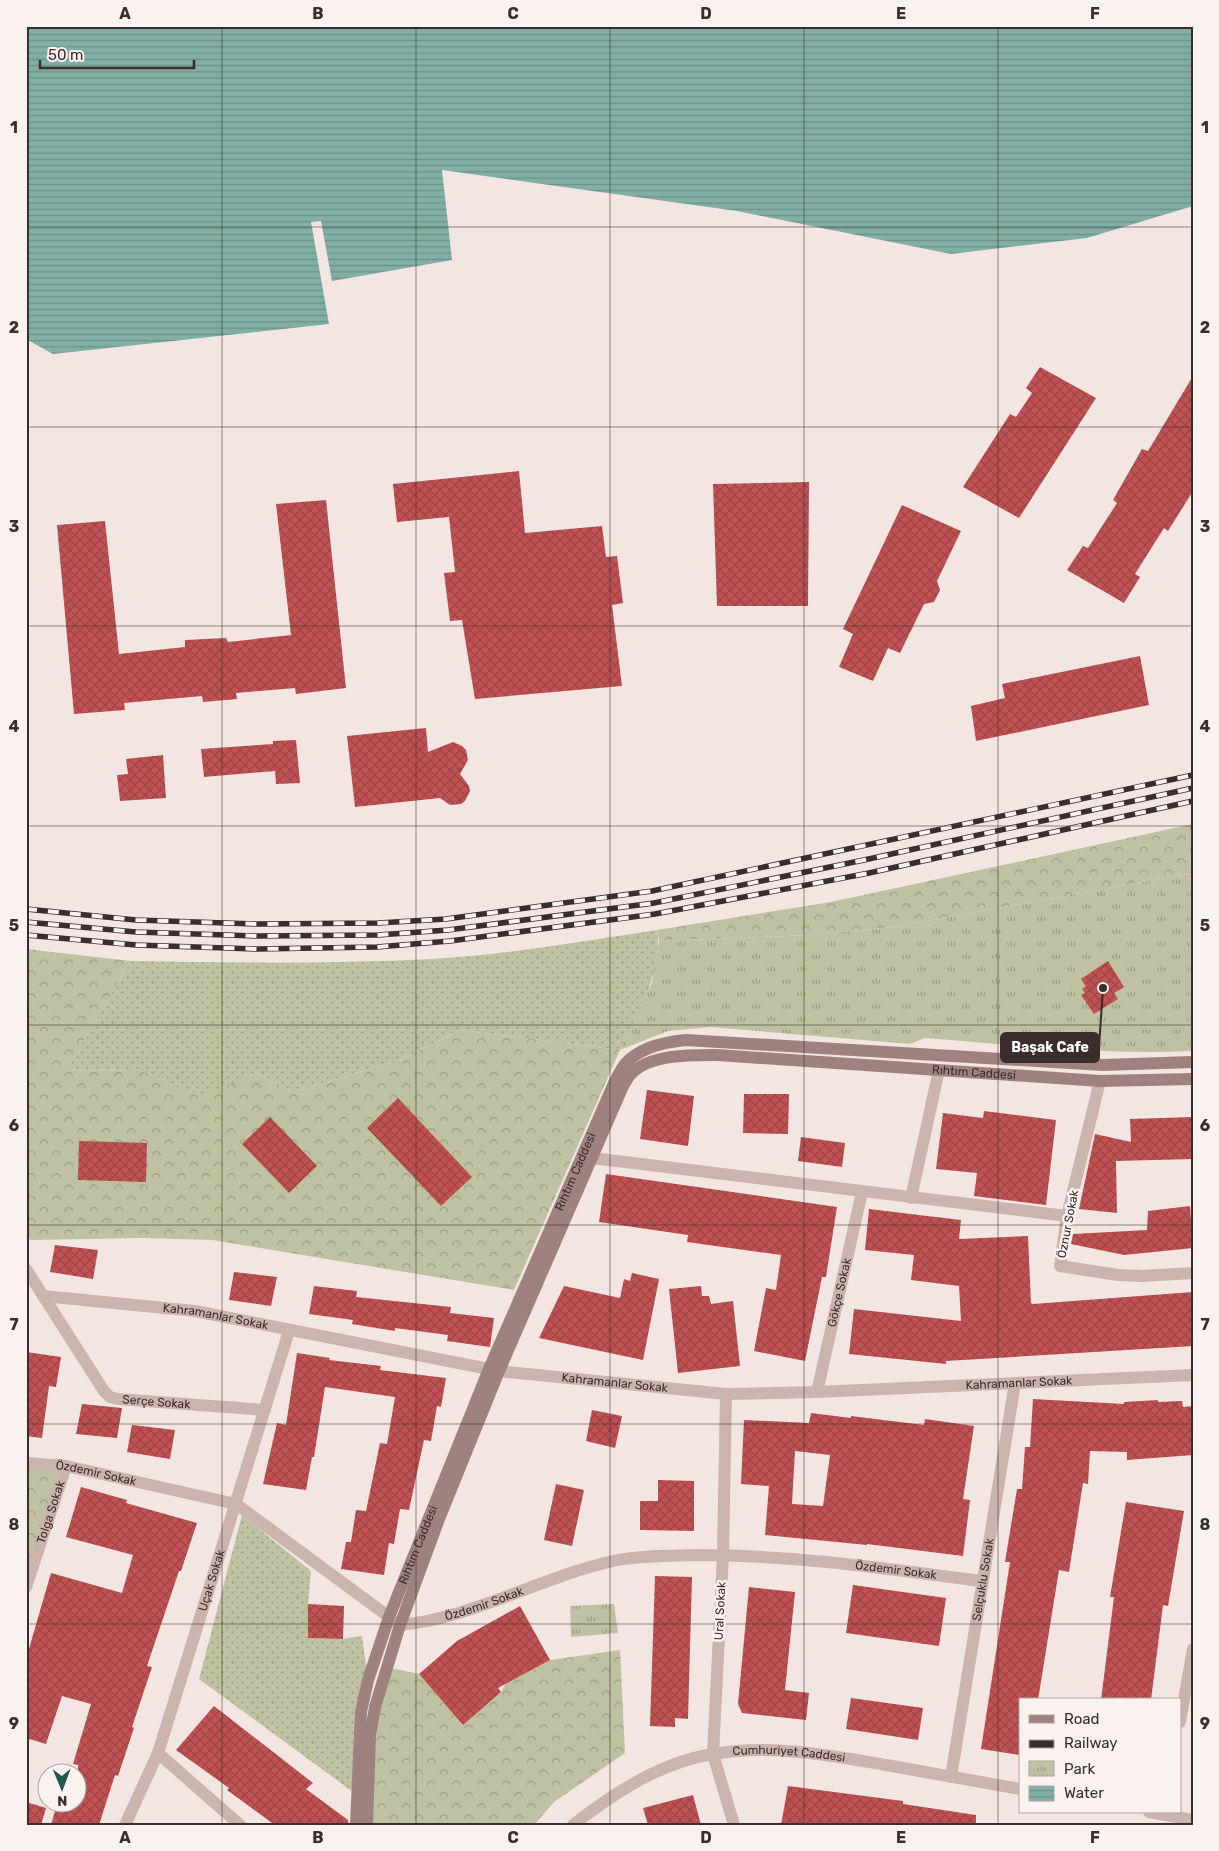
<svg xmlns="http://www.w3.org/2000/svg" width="1219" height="1851" font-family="Rubik,sans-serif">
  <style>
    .grass { fill: url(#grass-dots) }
    .forest { fill: url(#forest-crowns) }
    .park { fill: url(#park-tufts) }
    .water { fill: url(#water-rules) }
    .building { fill: url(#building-cross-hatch); fill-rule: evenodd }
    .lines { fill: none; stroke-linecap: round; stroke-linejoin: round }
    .minor { stroke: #cbb3ae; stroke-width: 12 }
    .tertiary { stroke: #cbb3ae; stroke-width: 12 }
    .secondary { stroke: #9f827f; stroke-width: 12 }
    .rail-casing { stroke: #3a2d2c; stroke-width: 5.5 }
    .rail { stroke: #faf2ee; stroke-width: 4; stroke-dasharray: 11; stroke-linecap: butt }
    .grid { fill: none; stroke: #3a2d2c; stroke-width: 1; stroke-opacity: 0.55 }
    .labels { text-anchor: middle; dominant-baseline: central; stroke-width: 5; stroke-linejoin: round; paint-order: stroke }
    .street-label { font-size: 12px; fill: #3a2d2c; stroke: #faf2ee }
    .leader { fill: none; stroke: #3a2d2c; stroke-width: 2 }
    .callout-dot { fill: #3a2d2c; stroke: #faf2ee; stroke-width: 2 }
    .callout { fill: #3a2d2c; stroke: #3a2d2c; stroke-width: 2 }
    .callout-label { font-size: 14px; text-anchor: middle; font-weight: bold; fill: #fff }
    .neatline { fill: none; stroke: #3a2d2c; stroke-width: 2 }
    .grid-label { font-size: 16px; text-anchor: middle; font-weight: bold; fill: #3a2d2c }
  </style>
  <defs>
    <pattern id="grass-dots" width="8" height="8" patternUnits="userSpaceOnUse" patternTransform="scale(1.25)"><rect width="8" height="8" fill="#bfc2a2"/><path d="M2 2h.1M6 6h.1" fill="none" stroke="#9c9e84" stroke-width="1.8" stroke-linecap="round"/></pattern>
    <pattern id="forest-crowns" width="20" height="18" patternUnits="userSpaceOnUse" patternTransform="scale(1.25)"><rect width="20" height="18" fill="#bfc2a2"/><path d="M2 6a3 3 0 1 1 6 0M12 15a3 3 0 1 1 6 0" fill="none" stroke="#9c9e84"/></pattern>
    <pattern id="park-tufts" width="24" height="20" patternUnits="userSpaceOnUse" patternTransform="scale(1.25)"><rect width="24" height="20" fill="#bfc2a2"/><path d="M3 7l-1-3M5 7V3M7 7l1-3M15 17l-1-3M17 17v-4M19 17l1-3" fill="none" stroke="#9c9e84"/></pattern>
    <pattern id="water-rules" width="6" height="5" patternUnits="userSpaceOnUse" patternTransform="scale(1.25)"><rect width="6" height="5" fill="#82afa5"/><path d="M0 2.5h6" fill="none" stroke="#6b8f87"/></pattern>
    <pattern id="building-cross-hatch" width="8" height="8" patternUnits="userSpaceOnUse" patternTransform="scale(1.25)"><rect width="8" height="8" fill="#c15254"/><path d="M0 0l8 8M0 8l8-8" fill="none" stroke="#9e4446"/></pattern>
  </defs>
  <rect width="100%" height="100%" fill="#f3e6e2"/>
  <g class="grass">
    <path d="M657 930C663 973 638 1013 620 1050L460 1030 400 1060 293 1092 257 1073 202 1096 141 1071 66 1070 131 961C231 963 331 964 431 959 507 955 582 941 657 930Z"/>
    <polygon points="242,1515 311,1571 308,1604 308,1638 343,1639 362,1636 368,1680 353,1792 199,1679"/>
  </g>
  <g class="forest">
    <polygon points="1193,824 1193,873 894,927 809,935 659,941 657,930 831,902"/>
    <polygon points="26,949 131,961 66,1070 141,1071 202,1095 257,1073 293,1092 400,1060 460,1030 620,1050 514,1290 212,1240 143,1238 31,1240 26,1236 26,1135 29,1130 26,1128"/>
    <polygon points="26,1463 66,1466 26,1587"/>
    <polygon points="620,1650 625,1753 554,1802 534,1825 367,1825 368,1794 386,1667 419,1674 463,1725 501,1692 506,1683 550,1660"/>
  </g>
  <g class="park">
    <path d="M1193 873V1051C1104 1055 1014 1045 925 1038L910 1044 710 1027 668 1031 620 1050 652 983 659 941 809 935 894 927Z"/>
    <polygon points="614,1604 618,1633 571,1637 570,1606"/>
  </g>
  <polygon class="water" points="26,26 1193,26 1193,206 1087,238 951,254 737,211 442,170 452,260 332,281 321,221 311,222 329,324 53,354 26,339"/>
  <g class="building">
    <polygon points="1040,367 1096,398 1019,518 963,487 1010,414 1016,417 1032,393 1026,388"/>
    <polygon points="1193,376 1193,491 1168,531 1164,528 1135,574 1140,577 1124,603 1067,570 1083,546 1088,548 1117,503 1113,500 1142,449 1148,451"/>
    <polygon points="519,471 525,533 602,526 606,557 617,556 623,603 612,605 622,686 475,699 462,620 450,621 444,573 455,572 449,517 397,522 393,484"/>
    <polygon points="809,482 808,606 717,606 713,484"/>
    <polygon points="326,500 346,688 296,694 295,688 236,693 237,699 203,702 202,696 124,703 125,710 74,714 57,525 105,521 119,654 185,647 185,640 226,638 228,642 291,635 276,504"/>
    <polygon points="902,505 961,531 937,581 940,590 934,602 924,604 900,653 888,648 873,681 839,667 853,634 843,629"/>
    <polygon points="1140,656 1149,705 976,741 971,706 1005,698 1002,684"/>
    <polygon points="426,728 428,752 453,742 462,746 466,750 468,760 460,774 469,786 470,791 465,801 461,804 450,805 440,798 355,807 347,736"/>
    <polygon points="296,740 300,783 276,784 275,771 204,777 201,749 273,744 273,741"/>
    <polygon points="163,755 166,798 120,801 117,775 128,774 126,759"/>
    <polygon points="1108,961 1124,987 1114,993 1118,999 1094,1014 1081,995 1085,993 1082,989 1086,986 1081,979"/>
    <polygon points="647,1090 694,1096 688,1146 640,1139"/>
    <polygon points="744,1094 789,1094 788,1134 743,1133"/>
    <polygon points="398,1098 472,1177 441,1206 367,1128"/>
    <polygon points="984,1111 1056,1120 1046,1205 974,1196 977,1173 936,1169 943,1113 983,1118"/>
    <polygon points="270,1117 317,1166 289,1193 242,1144"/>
    <polygon points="1193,1117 1193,1159 1116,1161 1117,1213 1079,1209 1095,1134 1131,1142 1130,1119"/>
    <polygon points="801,1137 845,1143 842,1167 798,1161"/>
    <polygon points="79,1141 147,1143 146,1182 78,1180"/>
    <polygon points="606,1174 837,1207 826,1277 822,1277 805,1361 754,1351 766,1288 776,1290 781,1255 687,1242 688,1235 599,1222"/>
    <polygon points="1190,1206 1193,1248 1124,1255 1071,1244 1073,1234 1147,1230 1148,1211"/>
    <polygon points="869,1209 961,1220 959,1239 1028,1236 1031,1303 1033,1304 1193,1292 1193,1346 946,1361 946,1364 849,1354 854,1309 961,1321 959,1286 911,1280 914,1255 865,1250"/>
    <polygon points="55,1245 98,1250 93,1279 50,1272"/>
    <polygon points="234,1272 277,1277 271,1306 229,1300"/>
    <polygon points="632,1273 659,1279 643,1360 539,1338 564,1286 620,1298 624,1279 630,1281"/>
    <polygon points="314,1286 357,1291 356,1297 451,1307 450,1313 494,1318 490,1347 447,1341 448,1335 395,1328 395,1331 352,1324 353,1320 309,1314"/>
    <polygon points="701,1286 702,1296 709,1296 711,1304 733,1301 740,1366 678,1373 669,1289"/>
    <polygon points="26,1352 61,1357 56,1387 49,1386 42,1438 26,1436"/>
    <polygon points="297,1353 330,1358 329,1360 381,1366 380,1370 446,1378 441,1407 437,1406 431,1441 424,1440 409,1510 400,1509 394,1544 389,1543 384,1575 341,1569 346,1542 351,1542 356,1510 366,1511 380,1443 387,1444 395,1397 325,1387 314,1457 312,1457 306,1490 263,1484 277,1423 286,1425"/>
    <polygon points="1033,1399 1124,1404 1124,1402 1158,1400 1158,1402 1182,1401 1183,1407 1193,1406 1193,1455 1127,1460 1127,1452 1090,1451 1088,1484 1083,1483 1069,1572 1059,1570 1038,1700 1020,1700 1020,1755 981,1749 1010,1562 1005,1562 1017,1489 1022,1489 1025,1447 1030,1447"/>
    <polygon points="82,1404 122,1408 117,1438 76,1434"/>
    <polygon points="592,1410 622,1416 615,1448 586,1441"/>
    <path d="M811 1413 851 1418V1416L924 1425 925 1419 974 1426 963 1499 970 1500 963 1556 867 1544V1545L765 1535 769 1486 741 1484 744 1420 809 1423ZM795 1451 830 1455 823 1506 792 1504Z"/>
    <polygon points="132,1425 175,1430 170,1459 127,1452"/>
    <polygon points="658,1480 694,1481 694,1531 640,1530 640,1501 658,1501"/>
    <polygon points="556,1484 584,1490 572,1546 544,1540"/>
    <polygon points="81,1487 127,1500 126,1503 197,1523 181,1571 179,1571 147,1666 152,1667 132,1727 134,1728 118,1776 115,1775 99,1825 51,1825 57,1804 78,1804 78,1765 73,1764 91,1704 62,1696 46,1744 26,1738 26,1659 51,1573 122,1593 133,1555 66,1537"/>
    <polygon points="1126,1502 1184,1511 1168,1606 1163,1605 1151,1700 1101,1700 1114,1597 1110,1597"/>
    <polygon points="655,1576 692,1577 688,1719 675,1718 675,1727 650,1726"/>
    <polygon points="853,1585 946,1598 939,1646 846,1633"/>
    <polygon points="749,1587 795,1592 785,1690 809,1693 806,1720 742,1713 738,1704"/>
    <polygon points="308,1604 344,1606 343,1639 308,1638"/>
    <polygon points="520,1606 550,1660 498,1688 501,1692 463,1725 419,1674 457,1641"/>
    <polygon points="851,1698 923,1708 918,1740 846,1729"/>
    <polygon points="214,1706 313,1783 306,1789 348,1820 348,1825 275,1825 227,1790 229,1788 176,1750"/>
    <polygon points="788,1786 903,1801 903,1804 976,1815 976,1825 781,1825"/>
    <polygon points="693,1795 701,1825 648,1825 643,1808"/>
    <polygon points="26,1802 46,1808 41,1825 26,1825"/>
  </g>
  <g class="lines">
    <g class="minor">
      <polyline points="1100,1081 1067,1216 1060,1266 1118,1275 1142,1276 1193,1273"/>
      <polyline points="592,1158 1067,1216"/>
      <polyline points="911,1198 939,1070"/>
      <path id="s1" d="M26 1269 104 1391 110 1397 118 1399 265 1410"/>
      <path id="s2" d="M43 1296 195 1311 499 1371 726 1394 817 1392 1193 1375"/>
      <path id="s3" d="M817 1392 862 1192"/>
      <polyline points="726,1394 723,1555 713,1754 734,1825"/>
      <path id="s4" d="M26 1463 66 1466 236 1504 400 1625C473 1618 541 1577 613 1561 641 1555 671 1556 699 1555 794 1555 888 1569 981 1581"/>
      <path id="s5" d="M26 1587 66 1466"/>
      <polyline points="1180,1722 1193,1649"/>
      <polyline points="158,1753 240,1825"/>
      <path id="s6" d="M951 1777 1015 1383"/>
      <path id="s7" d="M125 1825 158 1753 289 1331"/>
    </g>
    <g class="tertiary">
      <polyline points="1149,1812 1193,1820"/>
      <path id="s8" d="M573 1825C614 1793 661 1762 713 1754 771 1744 829 1755 886 1765 931 1773 976 1781 1020 1789"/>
    </g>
    <g class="secondary">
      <path id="s9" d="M356 1825 361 1712 368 1680 389 1617 489 1369 615 1081C618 1076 621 1069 625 1064 640 1047 664 1042 686 1040L1103 1065 1193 1062"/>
      <path id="s10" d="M367 1825 370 1736 375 1707 400 1625 439 1519 499 1371 623 1086C626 1082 628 1076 632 1073 651 1054 692 1055 717 1055L1100 1081 1193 1079"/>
    </g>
    <defs>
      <g id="rail">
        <polyline points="26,909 136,920 257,924 378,923 446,919 652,891 1193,775"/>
        <polyline points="26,922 136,932 257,936 378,935 448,930 654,903 864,860 1193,788"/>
        <polyline points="26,935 136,945 257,949 377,947 450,941 655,914 869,873 1193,801"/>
      </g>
    </defs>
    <use href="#rail" class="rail-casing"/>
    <use href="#rail" class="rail"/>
  </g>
  <path class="grid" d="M222 26V1825M416 26V1825M610 26V1825M804 26V1825M998 26V1825M26 227H1193M26 427H1193M26 626H1193M26 826H1193M26 1025H1193M26 1225H1193M26 1424H1193M26 1624H1193"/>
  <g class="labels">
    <g class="street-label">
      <text stroke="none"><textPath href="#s10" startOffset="1150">Rıhtım Caddesi</textPath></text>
      <text stroke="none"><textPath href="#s9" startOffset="695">Rıhtım Caddesi</textPath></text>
      <text transform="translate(1068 1224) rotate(-79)">Öznur Sokak</text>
      <text stroke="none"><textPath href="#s3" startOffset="102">Gökçe Sokak</textPath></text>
      <text stroke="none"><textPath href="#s2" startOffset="174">Kahramanlar Sokak</textPath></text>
      <text stroke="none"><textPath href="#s2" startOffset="579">Kahramanlar Sokak</textPath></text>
      <text stroke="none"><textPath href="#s2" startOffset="984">Kahramanlar Sokak</textPath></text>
      <text stroke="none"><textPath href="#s1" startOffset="200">Serçe Sokak</textPath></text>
      <text stroke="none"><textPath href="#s4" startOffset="71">Özdemir Sokak</textPath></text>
      <text stroke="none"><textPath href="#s5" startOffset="79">Tolga Sokak</textPath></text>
      <text stroke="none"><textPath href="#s9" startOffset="290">Rıhtım Caddesi</textPath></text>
      <text stroke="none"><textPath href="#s4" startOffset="925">Özdemir Sokak</textPath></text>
      <text stroke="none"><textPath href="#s7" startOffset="260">Uçak Sokak</textPath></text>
      <text stroke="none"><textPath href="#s6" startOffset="200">Selçuklu Sokak</textPath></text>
      <text stroke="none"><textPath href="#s4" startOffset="505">Özdemir Sokak</textPath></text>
      <text transform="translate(720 1611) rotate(-87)">Ural Sokak</text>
      <text stroke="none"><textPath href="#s8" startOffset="235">Cumhuriyet Caddesi</textPath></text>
    </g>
  </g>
  <path class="leader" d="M1103 988L1099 1047"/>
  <circle class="callout-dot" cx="1103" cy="988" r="5"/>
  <rect class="callout" x="1001" y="1033" width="98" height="29" rx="5"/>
  <g class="callout-label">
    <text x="1050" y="1052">Başak Cafe</text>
  </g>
  <rect width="1219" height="1851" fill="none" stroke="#faf2ee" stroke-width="55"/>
  <rect x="1019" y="1698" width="162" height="115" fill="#faf2ee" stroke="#ada3a0"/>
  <rect x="1029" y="1715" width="25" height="8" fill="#9f827f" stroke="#ada3a0"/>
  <text x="1064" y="1724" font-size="15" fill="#3a2d2c">Road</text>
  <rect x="1029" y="1740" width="25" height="8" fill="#3a2d2c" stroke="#ada3a0"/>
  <text x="1064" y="1748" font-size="15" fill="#3a2d2c">Railway</text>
  <rect x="1029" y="1761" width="25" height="15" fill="url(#park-tufts)" stroke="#ada3a0"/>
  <text x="1064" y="1774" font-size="15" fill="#3a2d2c">Park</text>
  <rect x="1029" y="1786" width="25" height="15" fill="url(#water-rules)" stroke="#ada3a0"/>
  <text x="1064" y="1798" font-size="15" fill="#3a2d2c">Water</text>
  <g transform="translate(62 1788) rotate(179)"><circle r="24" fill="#faf2ee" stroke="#ada3a0"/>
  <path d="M0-4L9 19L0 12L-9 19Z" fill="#235a4f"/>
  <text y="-8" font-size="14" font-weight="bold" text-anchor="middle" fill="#3a2d2c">N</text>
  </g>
  <path d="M40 60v8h154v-8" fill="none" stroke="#3a2d2c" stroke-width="2.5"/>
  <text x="48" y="60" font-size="15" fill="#3a2d2c" stroke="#faf2ee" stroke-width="4" paint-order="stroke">50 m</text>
  <rect x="28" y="28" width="1164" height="1796" class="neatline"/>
  <g class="grid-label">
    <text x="125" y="19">A</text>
    <text x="318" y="19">B</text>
    <text x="513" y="19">C</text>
    <text x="706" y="19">D</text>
    <text x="901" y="19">E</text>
    <text x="1095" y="19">F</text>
    <text x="14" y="133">1</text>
    <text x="1205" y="133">1</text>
    <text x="14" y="333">2</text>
    <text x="1205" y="333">2</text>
    <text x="14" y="532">3</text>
    <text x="1205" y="532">3</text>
    <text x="14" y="732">4</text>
    <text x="1205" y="732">4</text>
    <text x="14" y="931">5</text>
    <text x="1205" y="931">5</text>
    <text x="14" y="1131">6</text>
    <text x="1205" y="1131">6</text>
    <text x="14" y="1330">7</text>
    <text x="1205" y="1330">7</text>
    <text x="14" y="1530">8</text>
    <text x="1205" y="1530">8</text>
    <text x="14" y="1729">9</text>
    <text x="1205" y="1729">9</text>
    <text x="125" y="1843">A</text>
    <text x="318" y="1843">B</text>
    <text x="513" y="1843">C</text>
    <text x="706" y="1843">D</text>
    <text x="901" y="1843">E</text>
    <text x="1095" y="1843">F</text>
  </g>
</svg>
